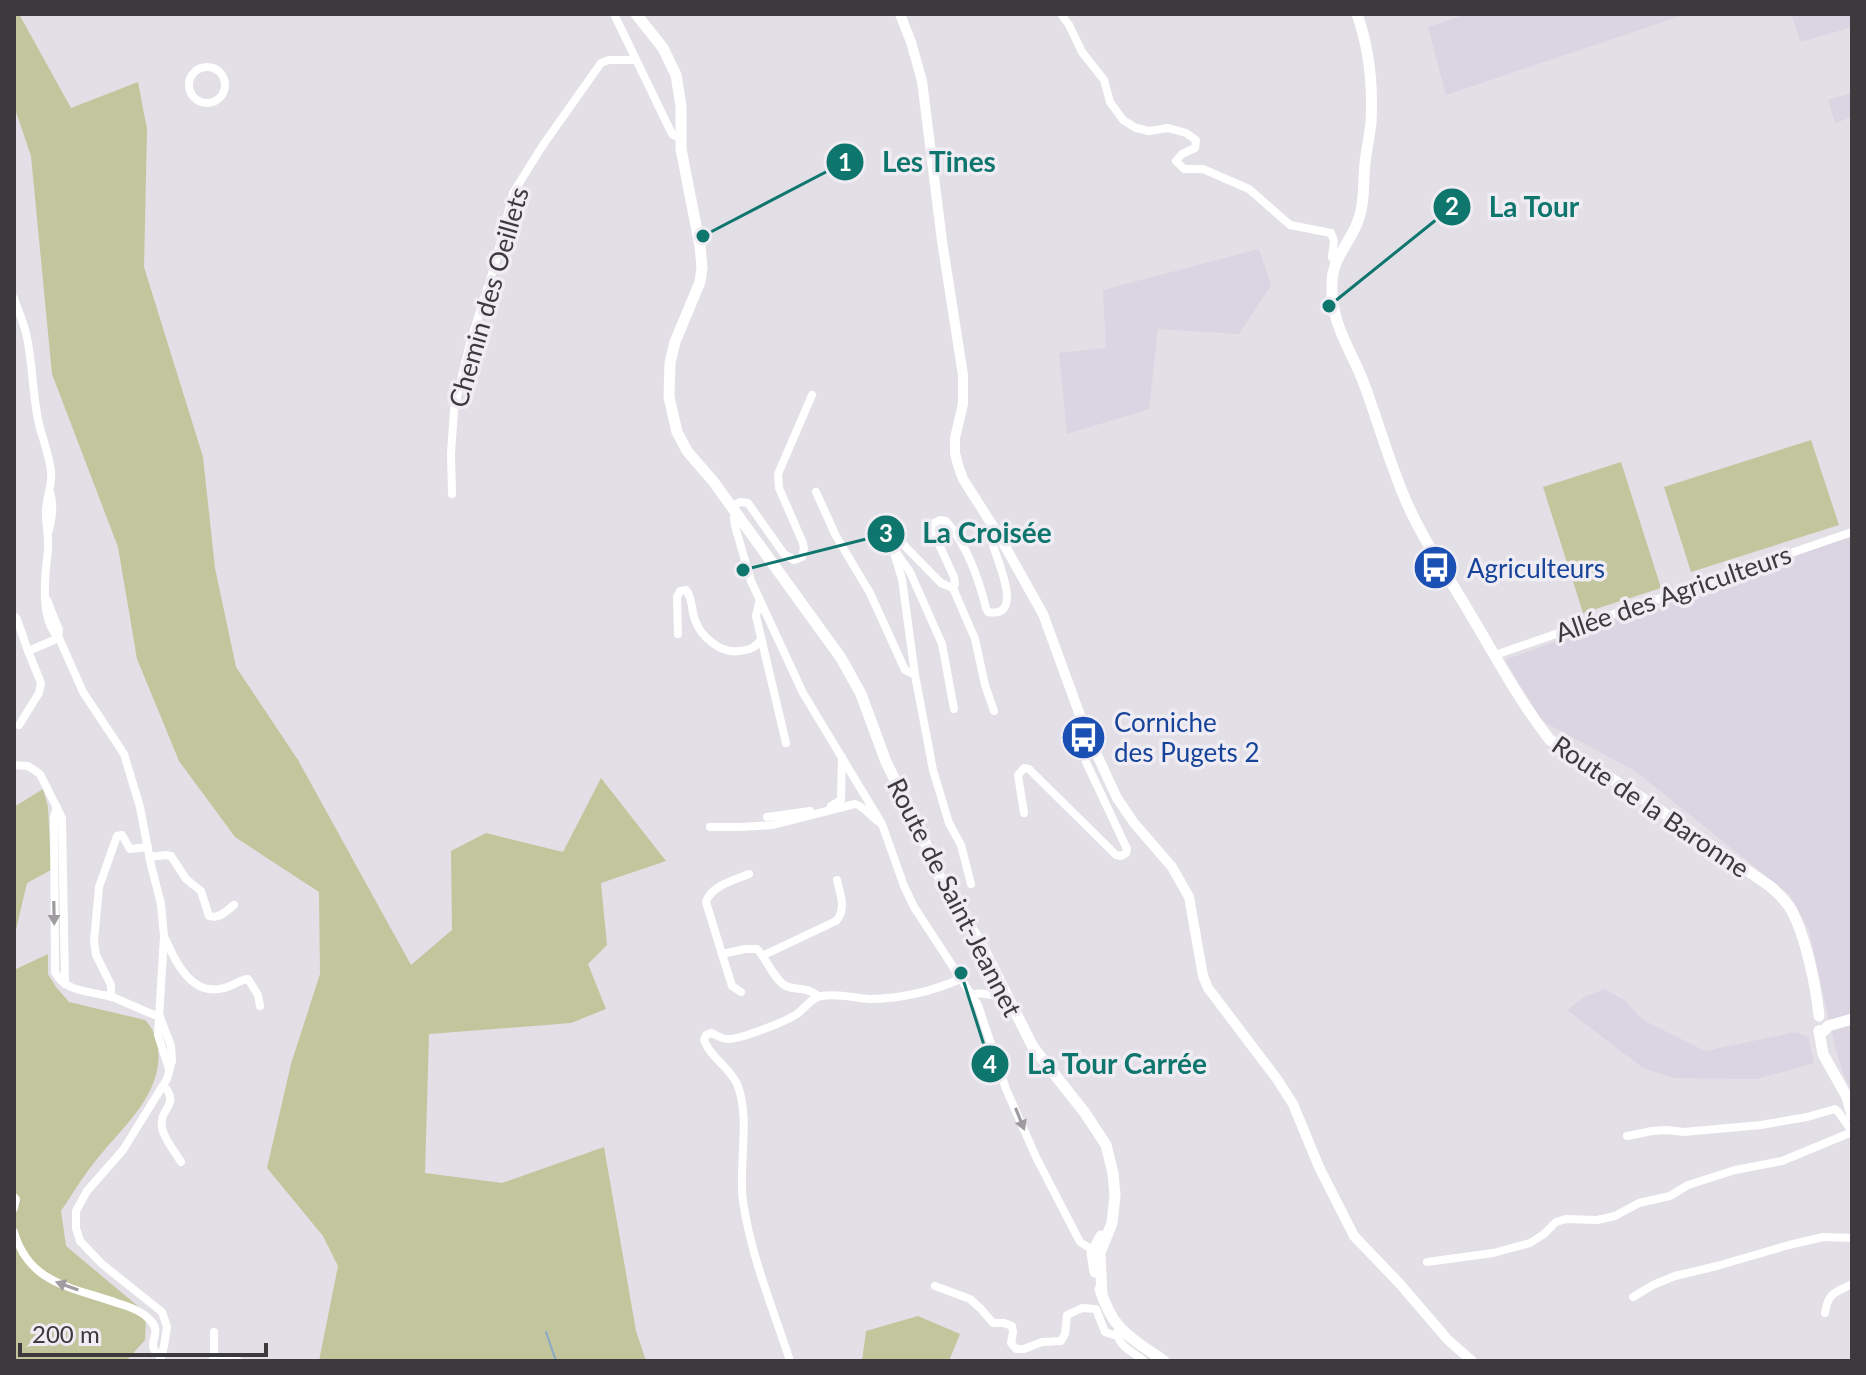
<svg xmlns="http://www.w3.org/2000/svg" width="1866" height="1375" font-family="Lato,sans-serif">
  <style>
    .built { fill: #dbd4e2 }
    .green { fill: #c3c59c }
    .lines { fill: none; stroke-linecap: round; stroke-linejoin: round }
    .stream { stroke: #87a8c7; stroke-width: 2 }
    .minor { stroke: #fff; stroke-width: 8 }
    .tertiary { stroke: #fff; stroke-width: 10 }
    .secondary { stroke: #fff; stroke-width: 11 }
    .oneway { fill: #9e9c9e }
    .labels { text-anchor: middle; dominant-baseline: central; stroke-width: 7; stroke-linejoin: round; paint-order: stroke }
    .street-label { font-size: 26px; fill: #3c3a3d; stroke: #efecf3 }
    .transit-label { font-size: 26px; fill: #164399; stroke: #efecf3; text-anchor: start }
    .leader { fill: none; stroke: #0f766e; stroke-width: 3 }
    .callout-dot { fill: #0f766e; stroke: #efecf3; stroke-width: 3 }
    .mark-label { font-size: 24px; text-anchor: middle; font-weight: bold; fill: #fff }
    .callout-label { font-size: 28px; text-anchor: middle; font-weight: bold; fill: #0f766e; stroke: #efecf3; stroke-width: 7; stroke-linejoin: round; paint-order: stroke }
  </style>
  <rect width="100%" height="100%" fill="#e2dfe6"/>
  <g class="built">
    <polygon points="1467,14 1687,14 1446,95 1428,27"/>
    <polygon points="1791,14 1852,14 1852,27 1801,42"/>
    <polygon points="1852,93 1852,117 1835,123 1828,100"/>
    <polygon points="1259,249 1271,285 1239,334 1158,329 1149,409 1067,434 1059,353 1106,348 1103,290"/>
    <polygon points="1852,537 1852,1092 1843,1073 1835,1046 1809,930 1790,895 1635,771 1542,721 1505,660 1776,561"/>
    <polygon points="1605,989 1624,1000 1643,1020 1705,1051 1796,1032 1808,1037 1814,1063 1756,1079 1673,1078 1643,1068 1567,1010 1586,996"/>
  </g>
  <g class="green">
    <polygon points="14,14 19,14 71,108 138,82 147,129 144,267 203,457 215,568 236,667 298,760 411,965 452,930 451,851 486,833 563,852 601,778 666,861 601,883 607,945 588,964 606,1009 571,1023 429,1034 425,1173 502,1183 604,1147 636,1331 646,1361 319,1361 338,1266 323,1236 267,1168 291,1064 320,974 319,892 235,837 179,761 137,659 118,547 52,374 31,156 14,106"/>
    <polygon points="1811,440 1839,525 1691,572 1664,487"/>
    <polygon points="1621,462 1661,588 1583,613 1543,487"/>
    <polygon points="43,789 48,807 51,870 27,883 14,938 14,807"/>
    <path d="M48 954V974L56 987 69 1002 145 1020C153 1028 156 1037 158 1048 164 1095 119 1130 93 1164 81 1179 72 1195 61 1211L66 1246 146 1313 145 1340 126 1361H14V970Z"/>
    <polygon points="918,1316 960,1334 949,1361 862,1361 866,1331"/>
  </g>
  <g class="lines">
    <polyline class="stream" points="546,1332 556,1361"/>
    <g class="minor">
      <polyline points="614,14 671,132 673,135 681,138"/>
      <polyline points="1061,14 1069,25 1082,52 1104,80 1110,102 1123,120 1136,128 1149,131 1168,128 1186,133 1196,140 1195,148 1182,154 1176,161 1184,169 1203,169 1249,189 1290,225 1331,233 1334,241 1332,257 1336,263"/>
      <circle cx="207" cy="85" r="18"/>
      <path d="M14 298C18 310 23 321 26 333 33 363 32 394 39 424 43 440 49 455 51 471 53 486 45 499 46 514 46 526 49 537 48 550 45 575 39 620 59 638L83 692 124 754 140 807 151 865 161 904 164 936 158 1035 169 1069"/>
      <polyline points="816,492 836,536 870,593 905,670 915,675"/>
      <polyline points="452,494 451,454 454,410 470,343 495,264 513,193 543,145 601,63 609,60 635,60"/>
      <polyline points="732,507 740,502 748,503 784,554 794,560 802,557 804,549 803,543 779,488 778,474 812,395"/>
      <polyline points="737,514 734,517 735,526 751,581 803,693 882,824 904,886 914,907 978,1005 1006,1089 1036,1157 1080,1242 1091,1249 1097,1248"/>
      <path d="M49 530C52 517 54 505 50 492"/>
      <polyline points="896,552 910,572 942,644 954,709"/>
      <polyline points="953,588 975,639 985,685 994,711"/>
      <polyline points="47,600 59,630 58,637"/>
      <polyline points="759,603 756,616 786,743"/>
      <polyline points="14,616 17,619 28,651 41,683 39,693 19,725"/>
      <path d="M678 634 677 597 680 591 686 590C693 598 691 610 695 620 701 637 721 654 739 651 749 650 756 648 761 639"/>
      <polyline points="28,651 59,638"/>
      <polyline points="1495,655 1852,532"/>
      <polyline points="14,765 28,766 40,774 62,818 65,984"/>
      <polyline points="831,806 841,800 842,757"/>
      <path d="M57 807 54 817 55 972C65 993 92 991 112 997 128 1003 143 1011 160 1017"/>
      <path d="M1024 813 1018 775 1024 768 1029 769 1116 855 1121 856 1126 853 1127 849 1086 762C1086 754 1087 751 1093 747"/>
      <polyline points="767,817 810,811"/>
      <path d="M710 827H741L772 825 855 804C866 807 871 818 881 823"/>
      <path d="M149 857 166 855 171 856 186 879 201 891 209 916C220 919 226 911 234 905"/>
      <path d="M749 874C734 880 711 886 706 902L722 954 745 949H757C766 958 775 981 786 986 798 991 806 986 818 996"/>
      <path d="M971 884 961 845 949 823 933 770 915 675 902 579 891 543 893 539 896 537 941 583 953 588 955 584 954 577 930 525 940 520 946 521C967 545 978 577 986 608L988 612C1025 619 997 560 993 545V540L998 534"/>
      <path d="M166 940C176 964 193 997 224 988 233 986 239 980 248 979L258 995 260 1006"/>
      <polyline points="722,954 732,986 741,992"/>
      <path d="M764 955 836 921C847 909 840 894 837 880"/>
      <path d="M972 995C984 990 994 999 1006 994"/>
      <polyline points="111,997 111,985 96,955 94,941 99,887 117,836 122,835 130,849 148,847"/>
      <path d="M164 1086C181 1106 158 1108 162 1128 164 1139 175 1152 181 1162"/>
      <path d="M1627 1136 1652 1131 1667 1130 1684 1132 1761 1125 1807 1117 1835 1109C1841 1113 1845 1124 1852 1130"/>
      <polyline points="14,1197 16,1199 14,1208"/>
      <path d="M14 1232C29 1284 72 1287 117 1303 128 1306 142 1311 150 1320 165 1334 142 1344 161 1357"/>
      <polyline points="1427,1262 1493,1253 1530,1243 1544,1234 1556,1222 1566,1219 1597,1220 1615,1216 1639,1203 1670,1196 1688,1185 1735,1170 1782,1161 1852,1132"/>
      <polyline points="935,1286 970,1299 981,1309 993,1323 1004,1323 1012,1326 1013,1332 1011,1343 1016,1349 1024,1349 1042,1342 1061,1341 1065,1334 1067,1315 1082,1308 1096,1309 1105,1332 1117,1336"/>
      <polyline points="1633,1297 1653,1285 1675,1276 1717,1266 1789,1245 1823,1237 1852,1238"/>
      <path d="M1825 1313C1828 1292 1835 1293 1852 1284"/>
      <path d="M1118 1331C1116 1346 1134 1352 1144 1361"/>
      <polyline points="214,1357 214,1332"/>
      <polyline points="160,1361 164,1346 167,1327 162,1312 102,1264 80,1241 76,1228 76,1211 87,1191 123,1150 167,1079 172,1061 171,1046 160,1017"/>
      <polyline points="212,1361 214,1357 238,1361"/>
      <path d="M790 1361C773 1308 751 1257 743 1201 738 1165 751 1117 737 1084 729 1067 710 1057 704 1040L706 1035 711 1033C716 1035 722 1039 728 1039 739 1040 787 1021 797 1014 805 1008 811 998 821 996 837 993 855 998 870 999 899 999 934 991 960 979"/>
    </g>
    <polyline class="tertiary" points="900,14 911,42 922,81 942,241 963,375 963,404 955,438 955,453 958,465 963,479 998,534 1043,614 1085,729 1117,798 1134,823 1172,867 1189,897 1203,976 1208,988 1277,1079 1293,1104 1319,1167 1354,1236 1400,1284 1448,1340 1472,1361"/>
    <g class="secondary">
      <polyline points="636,14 663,48 676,75 681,106 681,149 700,246 702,268 700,282 675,342 670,363 669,397 677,432 687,451 713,481 841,658 861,694 886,762 917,824 945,889 979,940 1033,1047 1085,1113 1106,1145 1113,1173 1115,1195 1112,1223 1100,1253 1102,1295"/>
      <path d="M1357 14C1369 48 1373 86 1371 122 1370 136 1366 150 1365 164 1363 182 1365 201 1359 218 1352 242 1332 256 1332 284 1330 322 1350 348 1363 381 1378 421 1389 462 1406 501 1423 540 1448 576 1469 612 1495 655 1519 701 1550 740L1642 798 1771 887C1779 894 1787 902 1792 911 1806 938 1816 986 1819 1016"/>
      <polyline points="1819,1031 1823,1054 1847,1097 1852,1115"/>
      <polyline points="1819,1031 1825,1030 1828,1026 1852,1019"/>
      <polyline points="1095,1272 1092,1253 1101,1236"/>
      <path d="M1100 1289C1113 1331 1130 1337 1164 1361"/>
    </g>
  </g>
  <defs><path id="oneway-solid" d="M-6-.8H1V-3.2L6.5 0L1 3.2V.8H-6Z" transform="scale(2)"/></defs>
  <g class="oneway">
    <use href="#oneway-solid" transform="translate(54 913) rotate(89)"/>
    <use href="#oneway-solid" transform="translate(1020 1119) rotate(68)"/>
    <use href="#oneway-solid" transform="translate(67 1286) rotate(-160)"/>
  </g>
  <defs>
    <symbol id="bus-disc" viewBox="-11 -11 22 22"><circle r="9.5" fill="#1a4fb4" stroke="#efecf3"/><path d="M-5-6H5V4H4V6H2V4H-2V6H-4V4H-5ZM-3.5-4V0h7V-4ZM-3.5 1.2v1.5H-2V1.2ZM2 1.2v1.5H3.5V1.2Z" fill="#fff"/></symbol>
  </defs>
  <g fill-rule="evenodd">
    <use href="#bus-disc" x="1410" y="542" width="51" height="51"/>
    <use href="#bus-disc" x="1058" y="712" width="51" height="51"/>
  </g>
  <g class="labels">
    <g class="street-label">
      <text transform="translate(488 297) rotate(-74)">Chemin des Oeillets</text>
      <text transform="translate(1673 593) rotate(-19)">Allée des Agriculteurs</text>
      <text transform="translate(1651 806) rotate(34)">Route de la Baronne</text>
      <text transform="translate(955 897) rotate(63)">Route de Saint-Jeannet</text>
    </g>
    <g class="transit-label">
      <text x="1467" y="568">Agriculteurs</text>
      <text x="1114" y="722">Corniche<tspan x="1114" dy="30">des Pugets 2</tspan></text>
    </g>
  </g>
  <path class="leader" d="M703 236L845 162M1329 306L1452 207M743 570L886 534M961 973L990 1064"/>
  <g class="callout-dot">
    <circle cx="703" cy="236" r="8"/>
    <circle cx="1329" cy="306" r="8"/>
    <circle cx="743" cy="570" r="8"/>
    <circle cx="961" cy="973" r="8"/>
    <circle cx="845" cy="162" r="20"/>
    <circle cx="1452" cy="207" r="20"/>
    <circle cx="886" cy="534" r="20"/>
    <circle cx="990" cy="1064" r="20"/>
  </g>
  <g class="mark-label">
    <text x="845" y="171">1</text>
    <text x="1452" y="215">2</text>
    <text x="886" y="542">3</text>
    <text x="990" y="1073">4</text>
  </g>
  <g class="callout-label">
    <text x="939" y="172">Les Tines</text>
    <text x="1534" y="217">La Tour</text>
    <text x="987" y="543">La Croisée</text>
    <text x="1117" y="1074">La Tour Carrée</text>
  </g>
  <rect width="1866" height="1375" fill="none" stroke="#3c3a3d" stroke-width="32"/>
  <path d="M20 1343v12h246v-12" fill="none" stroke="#3c3a3d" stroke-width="4"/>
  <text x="32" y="1343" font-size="24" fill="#3c3a3d" stroke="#efecf3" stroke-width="6" paint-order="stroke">200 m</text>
</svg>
